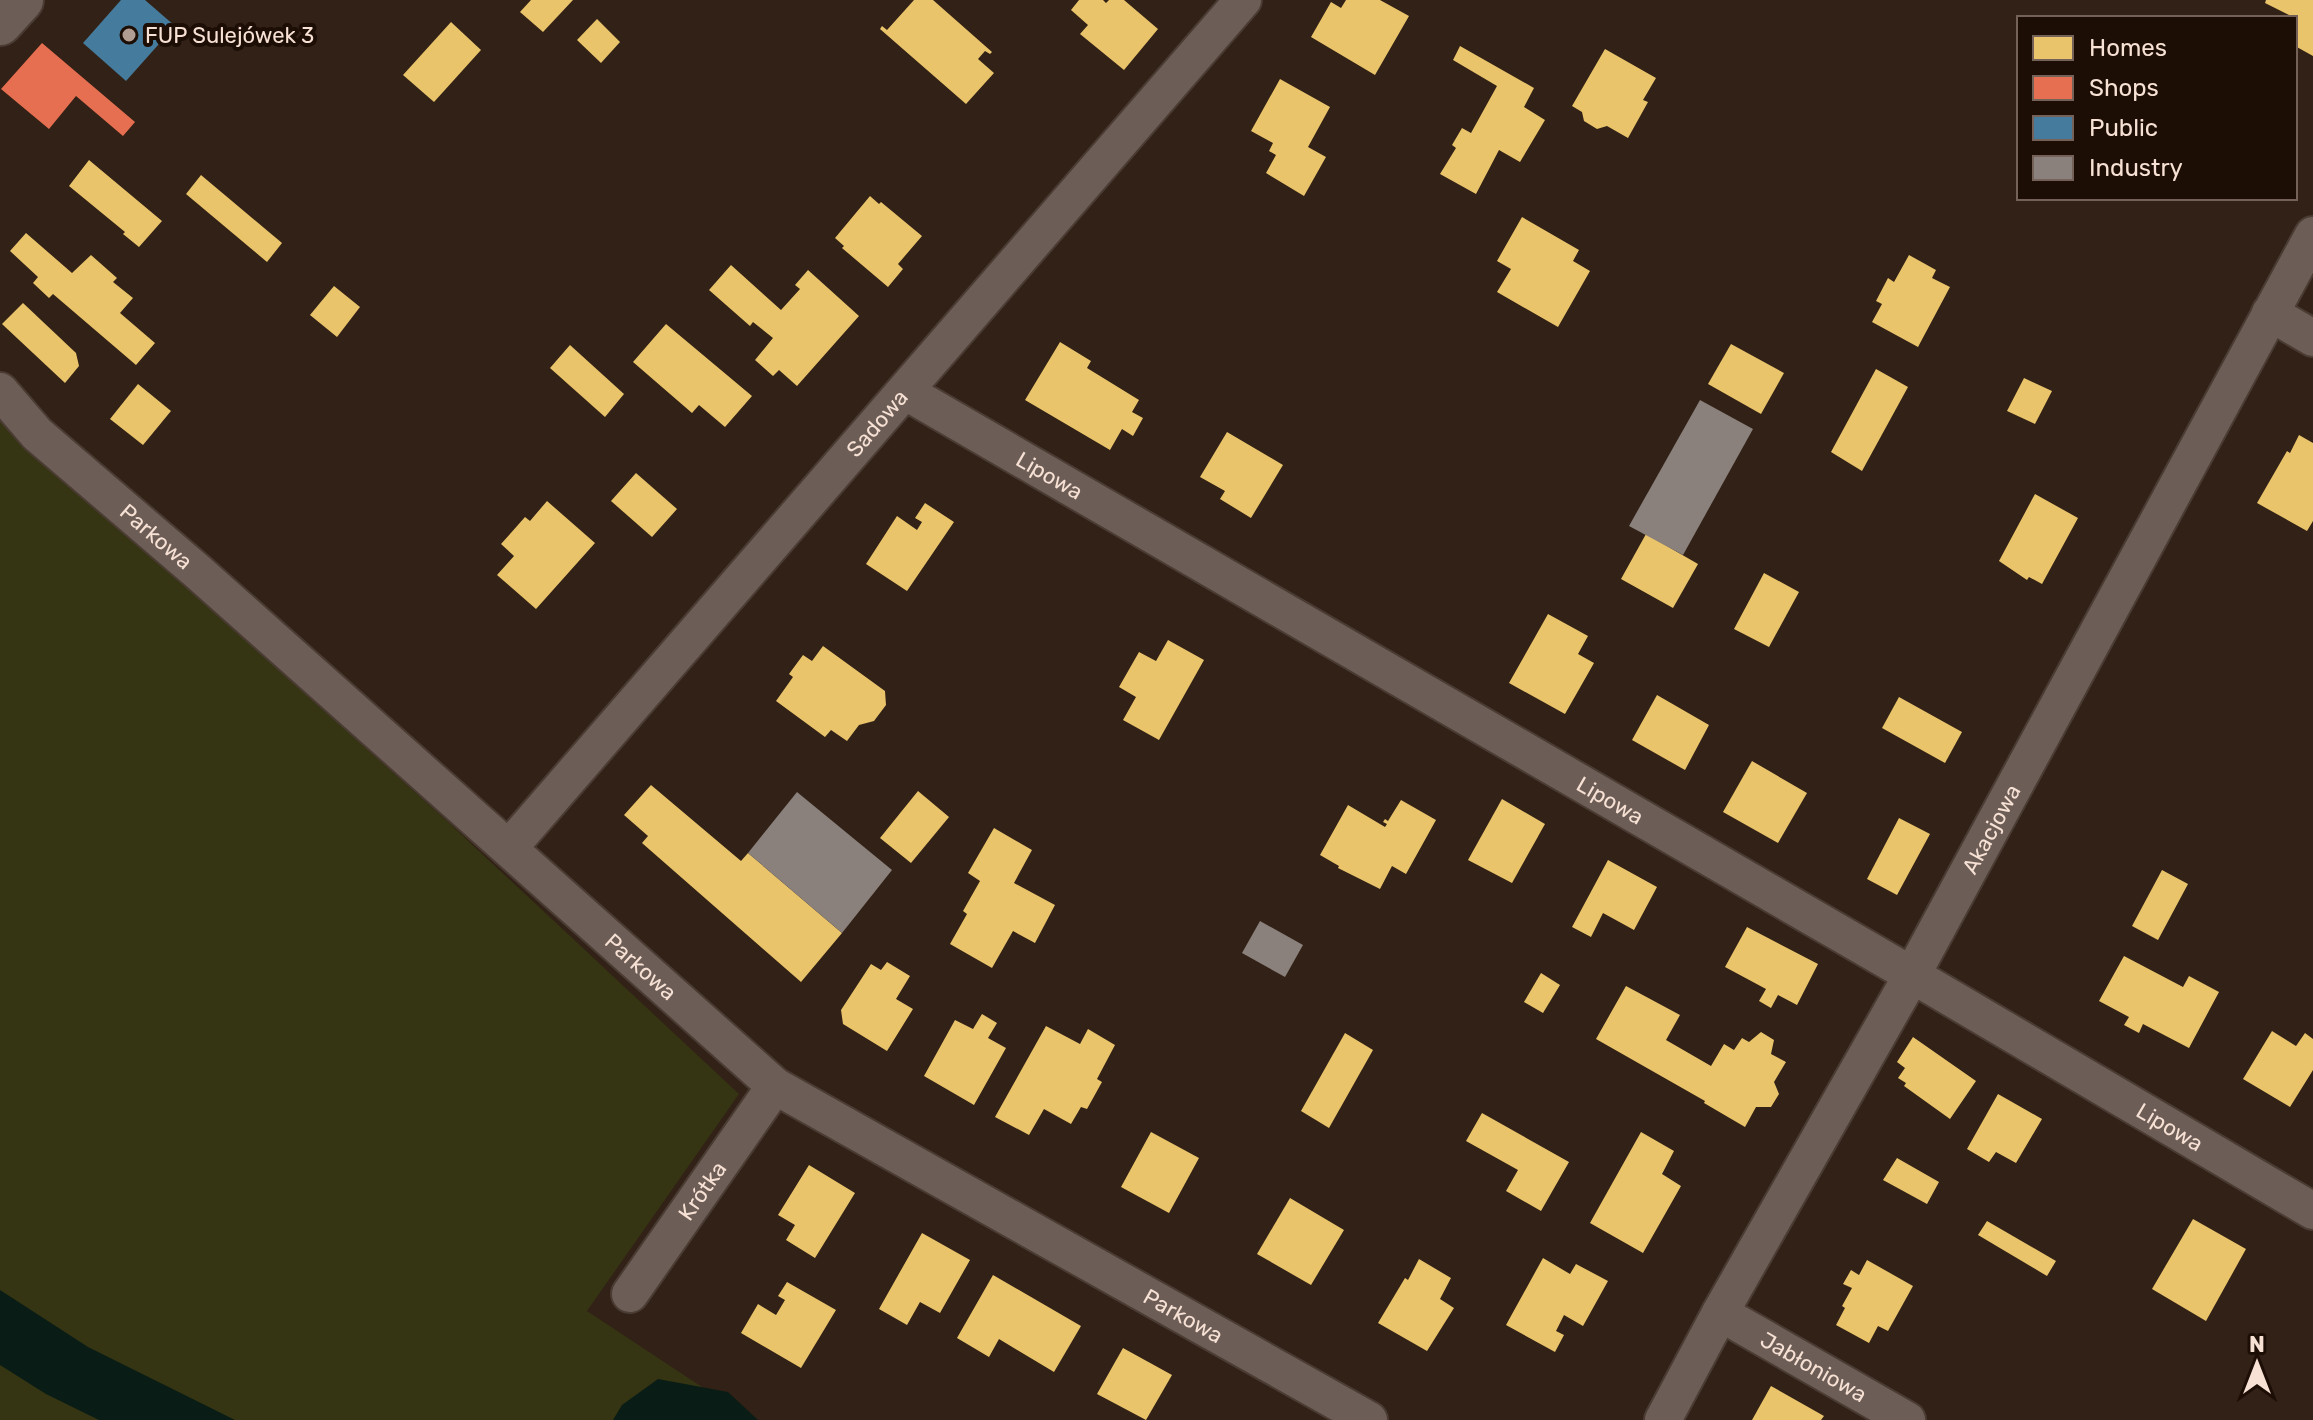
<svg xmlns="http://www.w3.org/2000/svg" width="2313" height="1420" font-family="Rubik,sans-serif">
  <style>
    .green { fill: #353413 }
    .water { fill: #091c15 }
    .homes { fill: #e9c46a }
    .shops { fill: #e76f51 }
    .public { fill: #457b9d }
    .industry { fill: #8a817c }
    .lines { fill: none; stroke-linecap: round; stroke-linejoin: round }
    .minor-casing { stroke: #4a3b33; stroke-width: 40 }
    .secondary-casing { stroke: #4a3b33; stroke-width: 48 }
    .minor { stroke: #6c5e56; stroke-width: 36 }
    .secondary { stroke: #6c5e56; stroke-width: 44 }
    .poi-dot { fill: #b29d92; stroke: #1c0d05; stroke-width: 3 }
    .labels { text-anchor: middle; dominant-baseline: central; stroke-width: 8; stroke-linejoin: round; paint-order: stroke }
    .poi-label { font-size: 22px; fill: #f7e0d4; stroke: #1c0d05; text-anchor: start }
    .street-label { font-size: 22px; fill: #f7e0d4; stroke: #1c0d05 }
  </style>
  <rect width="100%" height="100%" fill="#322116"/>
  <polygon class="green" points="0,410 168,570 447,821 739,1094 587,1311 752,1420 0,1420"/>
  <g class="water">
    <polygon points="0,1290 88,1347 235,1420 99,1420 46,1394 0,1365"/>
    <polygon points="658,1379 728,1392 758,1420 613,1420 622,1405"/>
  </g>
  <g class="homes">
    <polygon points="531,0 573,0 543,32 520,12"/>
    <polygon points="914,0 933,0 992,52 990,54 985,51 978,59 994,73 966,104 880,29 882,26 887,30"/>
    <polygon points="1079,0 1103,0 1106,3 1109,0 1124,0 1158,29 1124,70 1080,34 1088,25 1071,10"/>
    <polygon points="1346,0 1380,0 1409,16 1375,75 1311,37 1331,2 1341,8"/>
    <polygon points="2266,0 2313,0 2313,56 2295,46 2295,18 2265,3"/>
    <polygon points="597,19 620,42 601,63 577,40"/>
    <polygon points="451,22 481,50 434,102 403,75"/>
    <polygon points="1460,46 1534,88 1524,107 1545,120 1520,162 1499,150 1476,194 1440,174 1456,148 1452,145 1462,128 1471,133 1497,86 1453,60"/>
    <polygon points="1605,49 1656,78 1643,100 1648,102 1628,138 1607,126 1597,129 1584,121 1582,112 1572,106"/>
    <polygon points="1280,79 1330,107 1308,147 1326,157 1304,196 1266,173 1276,155 1269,151 1273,143 1251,131"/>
    <polygon points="89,160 162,221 139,247 123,234 125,232 69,186"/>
    <polygon points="201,175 282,243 267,262 186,194"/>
    <polygon points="870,196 879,204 881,202 922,236 898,264 903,269 888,287 842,248 844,246 835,238"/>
    <polygon points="1522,217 1579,250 1573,261 1590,271 1558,327 1497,292 1511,269 1497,261"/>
    <polygon points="26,233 72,273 91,255 117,278 113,282 133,298 120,313 155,343 136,365 53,294 49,298 33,283 38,277 10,251"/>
    <polygon points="1909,255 1936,270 1932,278 1950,287 1918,347 1872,322 1882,304 1876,301 1888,278 1894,282"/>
    <polygon points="731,265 781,310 800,289 795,285 808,270 859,316 797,386 779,370 773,376 755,360 773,338 753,322 750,326 709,290"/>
    <polygon points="334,286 360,307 337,337 310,315"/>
    <polygon points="23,303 76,353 79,366 65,383 2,324"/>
    <polygon points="666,324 752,396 725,427 699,405 692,413 633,362"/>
    <polygon points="1060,342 1091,361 1087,368 1139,400 1132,412 1143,418 1133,436 1122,429 1110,450 1025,400"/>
    <polygon points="1731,344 1784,373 1761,414 1708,384"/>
    <polygon points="570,345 624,394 605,417 550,368"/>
    <polygon points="1876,369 1908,387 1862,471 1831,452"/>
    <polygon points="2024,378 2052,391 2035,424 2007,411"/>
    <polygon points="138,384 171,411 143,445 110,419"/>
    <polygon points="1227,432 1283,465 1251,518 1220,499 1225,491 1200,477"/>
    <polygon points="2299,435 2313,443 2313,521 2307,531 2257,503 2287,451 2290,453"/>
    <polygon points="636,473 677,509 652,537 611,501"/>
    <polygon points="2035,494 2078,518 2042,584 2029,577 2027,580 1999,561"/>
    <polygon points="547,501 595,543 536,609 497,575 514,556 501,544 525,517 530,521"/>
    <polygon points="925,503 954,522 907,591 866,564 897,516 917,530 922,522 915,518"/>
    <polygon points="1646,534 1698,564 1673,608 1621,579"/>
    <polygon points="1764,573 1799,592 1769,647 1734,629"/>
    <polygon points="1548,614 1588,636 1578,654 1594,663 1565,714 1509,683"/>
    <polygon points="1168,640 1204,660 1159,740 1123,720 1136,697 1119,687 1139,652 1156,661"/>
    <polygon points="823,646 885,691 886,705 874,721 859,725 847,741 831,730 825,737 776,701 793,677 789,674 803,655 812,661"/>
    <polygon points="1657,695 1709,725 1685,770 1632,740"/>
    <polygon points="1899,697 1962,732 1945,763 1882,728"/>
    <polygon points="1752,761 1807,793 1778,843 1723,812"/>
    <polygon points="651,785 741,861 748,853 842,933 801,982 642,843 648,836 624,815"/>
    <polygon points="918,791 949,817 911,863 880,838"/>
    <polygon points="1502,799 1545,824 1512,883 1468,860"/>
    <polygon points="1401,800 1436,820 1406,874 1392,866 1380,889 1338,868 1339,866 1320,855 1348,805 1385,827 1387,824 1383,822 1385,819 1388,821"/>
    <polygon points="1899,818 1930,834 1897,895 1867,879"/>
    <polygon points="994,828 1032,850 1014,883 1055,905 1035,943 1013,931 992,968 950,944 967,914 963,911 980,881 968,873"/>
    <polygon points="1608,860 1657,887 1634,930 1603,913 1591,937 1572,927"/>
    <polygon points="2162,870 2188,884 2158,940 2132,926"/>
    <polygon points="1747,927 1818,964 1797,1005 1778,995 1771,1008 1759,1001 1766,989 1725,967"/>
    <polygon points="2124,956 2183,987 2189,976 2219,992 2189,1048 2143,1024 2139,1033 2124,1025 2129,1017 2099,1001"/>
    <polygon points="887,962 910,976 896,999 913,1009 887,1051 843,1024 841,1010 871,964 881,970"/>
    <polygon points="1541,973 1560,985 1543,1013 1524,1002"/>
    <polygon points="1626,986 1680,1015 1666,1040 1711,1066 1724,1044 1734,1050 1742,1038 1749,1042 1761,1032 1774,1040 1771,1054 1786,1062 1774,1082 1779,1094 1771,1107 1756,1107 1745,1127 1704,1103 1705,1101 1596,1039"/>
    <polygon points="982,1014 997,1023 988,1038 1006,1048 974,1105 924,1076 955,1020 973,1029"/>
    <polygon points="1046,1026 1080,1044 1088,1029 1115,1045 1097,1079 1102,1082 1087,1109 1081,1107 1071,1124 1044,1109 1029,1135 995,1117"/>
    <polygon points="2272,1031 2296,1046 2305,1033 2313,1039 2313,1070 2290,1107 2243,1079"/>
    <polygon points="1345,1033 1373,1050 1329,1128 1301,1111"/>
    <polygon points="1913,1037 1976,1081 1950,1119 1904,1086 1906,1083 1898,1078 1905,1068 1897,1062"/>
    <polygon points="1998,1094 2042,1119 2016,1163 1996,1152 1989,1162 1967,1149"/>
    <polygon points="1482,1113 1569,1162 1541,1211 1506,1191 1518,1170 1466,1141"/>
    <polygon points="1151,1132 1199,1158 1169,1213 1121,1187"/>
    <polygon points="1641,1132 1674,1151 1662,1174 1681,1186 1643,1253 1590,1223"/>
    <polygon points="1897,1158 1939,1182 1927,1204 1883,1180"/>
    <polygon points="809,1165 855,1193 815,1258 786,1240 795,1225 778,1215"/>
    <polygon points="1290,1198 1344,1230 1311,1285 1257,1254"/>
    <polygon points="2193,1219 2246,1249 2206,1321 2152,1289"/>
    <polygon points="1987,1221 2056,1261 2047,1276 1978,1235"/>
    <polygon points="922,1233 970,1260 940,1313 920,1302 907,1325 879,1309"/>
    <polygon points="1543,1258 1570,1274 1576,1264 1608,1281 1583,1326 1564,1315 1556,1331 1564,1335 1555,1352 1506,1325"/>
    <polygon points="1419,1259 1451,1278 1440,1299 1454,1308 1427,1351 1378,1323 1405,1278 1408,1280"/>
    <polygon points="1867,1260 1913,1286 1888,1331 1878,1326 1869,1343 1836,1325 1845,1308 1842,1306 1852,1288 1843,1284 1851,1270 1859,1275"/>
    <polygon points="993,1275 1081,1326 1054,1372 999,1339 989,1357 957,1338"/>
    <polygon points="787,1282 836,1310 801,1368 741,1333 758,1304 776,1315 785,1300 778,1296"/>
    <polygon points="1123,1348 1172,1375 1146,1420 1097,1394"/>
    <polygon points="1771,1386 1824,1416 1821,1420 1752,1420"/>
  </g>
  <polygon class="shops" points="42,43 135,122 123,136 76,96 49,129 1,89"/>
  <polygon class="public" points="121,0 145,0 175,26 126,81 83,43"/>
  <g class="industry">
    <polygon points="1700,400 1753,429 1683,555 1629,526"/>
    <polygon points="797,792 892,870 842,933 748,853"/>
    <polygon points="1260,921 1303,945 1285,977 1242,953"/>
  </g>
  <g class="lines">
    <defs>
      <g id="minor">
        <polyline points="2270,313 2313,338"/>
        <path id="s1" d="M0 391 37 434 198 572 775 1086 1369 1420"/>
        <path id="s2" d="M906 392 1912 975 2313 1211"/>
        <path id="s3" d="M509 848 1243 0"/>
        <path id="s4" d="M630 1294 775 1086"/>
        <path id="s5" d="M1720 1313 1907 1420"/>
        <path id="s6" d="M1663 1420 1720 1313 1912 975 2313 235"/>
      </g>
      <polyline id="secondary" points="0,23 21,0"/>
    </defs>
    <use href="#minor" class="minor-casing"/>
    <use href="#secondary" class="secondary-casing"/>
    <use href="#minor" class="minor"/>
    <use href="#secondary" class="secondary"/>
  </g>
  <circle class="poi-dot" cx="129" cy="35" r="8"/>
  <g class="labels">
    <g class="poi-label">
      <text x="145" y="35">FUP Sulejówek 3</text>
    </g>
    <g class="street-label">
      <text stroke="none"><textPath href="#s3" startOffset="562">Sadowa</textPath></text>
      <text stroke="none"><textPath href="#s2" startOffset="166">Lipowa</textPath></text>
      <text stroke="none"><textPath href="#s1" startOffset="214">Parkowa</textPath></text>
      <text stroke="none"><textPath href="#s2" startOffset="814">Lipowa</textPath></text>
      <text stroke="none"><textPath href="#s6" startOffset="676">Akacjowa</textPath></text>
      <text stroke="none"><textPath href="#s1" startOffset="862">Parkowa</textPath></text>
      <text stroke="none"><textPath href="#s2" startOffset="1462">Lipowa</textPath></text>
      <text stroke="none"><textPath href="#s4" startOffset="126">Krótka</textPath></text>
      <text stroke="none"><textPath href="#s1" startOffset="1510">Parkowa</textPath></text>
      <text stroke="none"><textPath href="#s5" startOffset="108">Jabłoniowa</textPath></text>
    </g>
  </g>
  <rect x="2017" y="16" width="280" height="184" fill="#1c0d05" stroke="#746158" stroke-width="2"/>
  <rect x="2033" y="36" width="40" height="24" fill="#e9c46a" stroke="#746158" stroke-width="2"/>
  <text x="2089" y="56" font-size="24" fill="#f7e0d4">Homes</text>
  <rect x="2033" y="76" width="40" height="24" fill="#e76f51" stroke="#746158" stroke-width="2"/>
  <text x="2089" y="96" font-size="24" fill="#f7e0d4">Shops</text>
  <rect x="2033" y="116" width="40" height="24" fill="#457b9d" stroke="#746158" stroke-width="2"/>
  <text x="2089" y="136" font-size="24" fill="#f7e0d4">Public</text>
  <rect x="2033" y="156" width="40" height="24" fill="#8a817c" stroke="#746158" stroke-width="2"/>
  <text x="2089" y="176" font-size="24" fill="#f7e0d4">Industry</text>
  <g transform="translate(2257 1364)" stroke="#1c0d05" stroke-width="6" paint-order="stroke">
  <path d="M0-6L14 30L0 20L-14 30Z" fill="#f7e0d4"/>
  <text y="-12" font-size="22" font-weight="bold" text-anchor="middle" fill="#f7e0d4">N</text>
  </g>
</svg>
